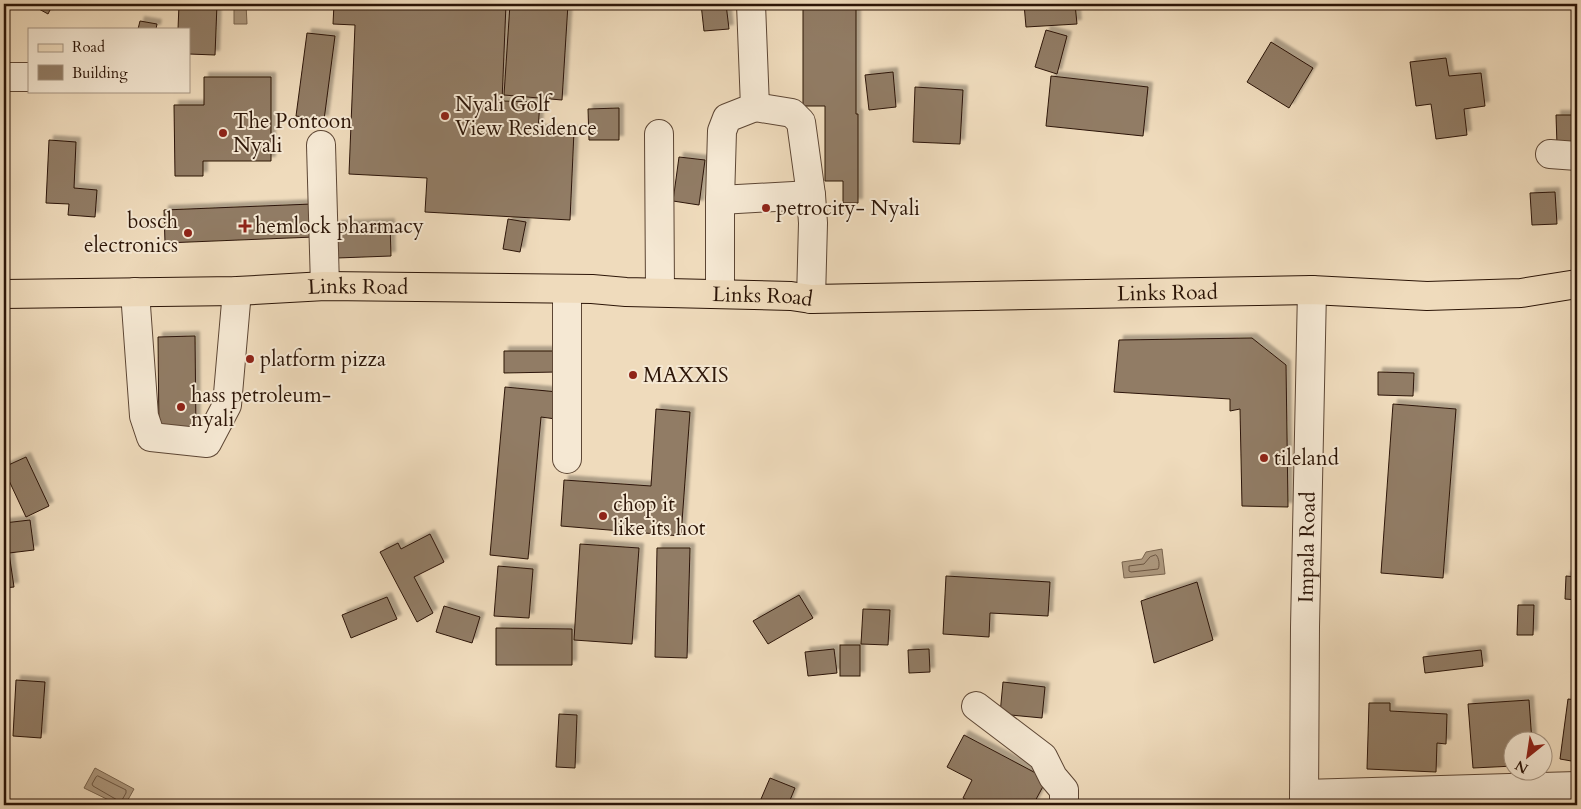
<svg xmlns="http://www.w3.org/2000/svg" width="1581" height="809" font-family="Cardo,serif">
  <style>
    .water { fill: #ad987e; stroke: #79644e }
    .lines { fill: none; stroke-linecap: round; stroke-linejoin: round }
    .shore { stroke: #6c5642; stroke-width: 1 }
    .building { fill: #917c65; stroke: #2c1507; filter: url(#shadow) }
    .minor-casing { stroke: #5d4634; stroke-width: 30 }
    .major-casing { stroke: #2c1507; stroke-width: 30 }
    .minor { stroke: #f5e8d3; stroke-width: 28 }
    .major { stroke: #efdbbc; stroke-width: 28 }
    .poi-dot { fill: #8f2418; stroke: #f5e8d3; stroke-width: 2 }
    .labels { text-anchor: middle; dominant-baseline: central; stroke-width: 4; stroke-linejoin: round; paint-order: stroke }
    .poi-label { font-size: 21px; fill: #2c1507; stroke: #f5e8d3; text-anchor: start }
    .street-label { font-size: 21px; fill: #2c1507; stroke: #f5e8d3 }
  </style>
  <defs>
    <filter id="shadow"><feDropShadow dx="4.5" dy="-4.5" stdDeviation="1" flood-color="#0004"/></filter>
  </defs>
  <rect width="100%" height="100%" fill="#efdbbc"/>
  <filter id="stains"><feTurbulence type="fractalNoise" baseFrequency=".004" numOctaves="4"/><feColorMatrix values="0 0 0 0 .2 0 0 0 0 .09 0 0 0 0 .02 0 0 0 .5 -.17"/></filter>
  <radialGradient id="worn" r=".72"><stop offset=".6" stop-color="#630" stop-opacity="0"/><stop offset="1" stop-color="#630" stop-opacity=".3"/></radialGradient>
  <g class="water">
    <polygon points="234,4 246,4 247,24 234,24"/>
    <polygon points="1162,549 1165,574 1124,578 1122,562 1142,559 1146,552"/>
    <polygon points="95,768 134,789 125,805 119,805 84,788"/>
  </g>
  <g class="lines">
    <g class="shore">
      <path d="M1156 555C1159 557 1160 566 1158 569L1131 572 1129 571V566L1144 564 1150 557Z"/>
      <polygon points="98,776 126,790 126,793 122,800 119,801 93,786 92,784 96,777"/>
    </g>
  </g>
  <g class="building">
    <polygon points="30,4 53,4 48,14"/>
    <polygon points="179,4 217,4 215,55 189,54 189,29 178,29"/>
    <polygon points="334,4 506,4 502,101 540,102 538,129 574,131 570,220 425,212 427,178 349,174 355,25 333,24"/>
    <polygon points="510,4 568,4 562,100 504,95"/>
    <polygon points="701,4 726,4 729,29 704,31"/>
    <polygon points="803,4 856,4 856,114 858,114 858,203 843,203 843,181 825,181 825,106 803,106"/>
    <polygon points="1024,4 1075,4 1077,24 1026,27"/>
    <polygon points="140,21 157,24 156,29 138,29"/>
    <polygon points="1046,30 1067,36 1057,74 1035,67"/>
    <polygon points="307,33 335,36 324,120 296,116"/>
    <polygon points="1271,42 1313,68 1289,108 1247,82"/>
    <polygon points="1446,58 1449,76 1481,73 1485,106 1464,109 1467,135 1436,139 1431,104 1416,106 1410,62"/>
    <polygon points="893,72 896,107 869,110 865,75"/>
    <polygon points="1051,76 1148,87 1143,136 1046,126"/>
    <polygon points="204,77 271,77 271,161 203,161 203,176 175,176 174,105 204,105"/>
    <polygon points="915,87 963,90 960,144 913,142"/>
    <polygon points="619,108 619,140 589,140 588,109"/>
    <polygon points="1556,115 1577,115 1577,144 1557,145"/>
    <polygon points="49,140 76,142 74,188 97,190 95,217 68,215 69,204 46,203"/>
    <polygon points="679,157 705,160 699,205 673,201"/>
    <polygon points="1555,192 1557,224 1532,225 1530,193"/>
    <polygon points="312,204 314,237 165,243 164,210"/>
    <polygon points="508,219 526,222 520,252 503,249"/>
    <polygon points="390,223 391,256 337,258 336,225"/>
    <polygon points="195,336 196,434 159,434 158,337"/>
    <polygon points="1252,338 1286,365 1288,507 1242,506 1240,409 1230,411 1230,399 1114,392 1119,340"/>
    <polygon points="504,351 557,351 557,372 504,373"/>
    <polygon points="1378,372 1414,373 1413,396 1378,395"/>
    <polygon points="505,387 558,392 556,419 541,417 528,559 490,555"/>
    <polygon points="1393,404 1456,409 1443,578 1381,573"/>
    <polygon points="656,409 690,412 681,536 561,526 564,480 651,486"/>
    <polygon points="26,457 49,506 26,517 4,470 4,467"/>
    <polygon points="30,520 34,550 9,553 14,587 4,588 4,523"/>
    <polygon points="430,534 444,562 414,577 433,613 417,622 380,552 398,543 401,549"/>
    <polygon points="580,544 639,548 632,644 574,640"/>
    <polygon points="657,548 690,548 687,658 655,657"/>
    <polygon points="498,566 533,569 529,618 494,616"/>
    <polygon points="946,576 1050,582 1048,616 990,613 989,637 943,634"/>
    <polygon points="1566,576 1577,577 1577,600 1565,599"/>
    <polygon points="1197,582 1213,640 1154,663 1141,601"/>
    <polygon points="799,595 813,618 768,644 753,621"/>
    <polygon points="387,597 397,619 351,638 342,615"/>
    <polygon points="1518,605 1534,605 1533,635 1517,635"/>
    <polygon points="444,606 480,617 472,643 436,632"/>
    <polygon points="863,609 890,610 888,645 861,644"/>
    <polygon points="496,628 572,629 572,665 496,665"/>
    <rect x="840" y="645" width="20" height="31"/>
    <polygon points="834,649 837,673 808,676 805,652"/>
    <polygon points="929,649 930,672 909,673 908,650"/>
    <polygon points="1481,650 1483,666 1425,673 1423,657"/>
    <polygon points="16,680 45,682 41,738 13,736"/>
    <polygon points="1003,682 1045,687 1042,718 1000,714"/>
    <polygon points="1568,699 1577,700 1577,762 1560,759"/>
    <polygon points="1529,700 1532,742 1514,742 1514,766 1473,768 1468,704"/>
    <polygon points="1369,703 1390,703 1390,711 1447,714 1446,744 1437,743 1436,772 1367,769"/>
    <polygon points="559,714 577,715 575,768 556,767"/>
    <polygon points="964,735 1047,779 1033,805 977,805 963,798 972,780 947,767"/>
    <polygon points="770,778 795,788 788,805 777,805 761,799"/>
  </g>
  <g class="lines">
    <defs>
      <g id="minor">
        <polyline points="4,77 29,77"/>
        <polyline points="755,107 792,113 801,122 811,195"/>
        <polyline points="659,134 660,292"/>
        <polyline points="321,145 325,286"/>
        <polyline points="1550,154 1577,156"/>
        <polyline points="720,200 811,195 813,223 811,299"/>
        <polyline points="135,292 144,416 151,437 207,443 227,405 237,291"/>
        <polyline points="720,294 720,200 722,131 727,118 755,107 751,4"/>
        <polyline points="567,459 567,290"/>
        <polyline points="976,706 1043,757 1053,777 1064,790 1064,805"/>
        <polyline points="1304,794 1577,786"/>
        <path id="s1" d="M1304 805 1305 627 1312 290"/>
      </g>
      <g id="major">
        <path id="s2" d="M4 294 237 291 325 286 592 289 626 292 791 296 811 299 1312 290 1427 296 1521 293 1577 284"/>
      </g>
    </defs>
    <use href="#minor" class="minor-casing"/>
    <use href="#major" class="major-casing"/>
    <use href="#minor" class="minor"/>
    <use href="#major" class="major"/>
  </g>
  <g class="poi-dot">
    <circle cx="445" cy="116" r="5"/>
    <circle cx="223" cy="133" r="5"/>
    <circle cx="766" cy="208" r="5"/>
    <path d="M242.5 218.5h5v5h5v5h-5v5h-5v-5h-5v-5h5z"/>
    <circle cx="188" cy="233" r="5"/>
    <circle cx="250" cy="359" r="5"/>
    <circle cx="633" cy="375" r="5"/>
    <circle cx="181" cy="407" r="5"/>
    <circle cx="1264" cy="458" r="5"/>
    <circle cx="603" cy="516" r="5"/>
  </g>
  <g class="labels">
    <g class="poi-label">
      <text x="455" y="104">Nyali Golf<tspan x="455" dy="24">View Residence</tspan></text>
      <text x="233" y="121">The Pontoon<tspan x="233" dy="24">Nyali</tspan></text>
      <text x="776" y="208">petrocity- Nyali</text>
      <text x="178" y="221" text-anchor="end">bosch<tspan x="178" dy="24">electronics</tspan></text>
      <text x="255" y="226">hemlock pharmacy</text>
      <text x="260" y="359">platform pizza</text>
      <text x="643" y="375">MAXXIS</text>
      <text x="191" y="395">hass petroleum-<tspan x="191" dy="24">nyali</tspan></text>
      <text x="1274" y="458">tileland</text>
      <text x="613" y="504">chop it<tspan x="613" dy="24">like its hot</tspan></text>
    </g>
    <g class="street-label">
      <text stroke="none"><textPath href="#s2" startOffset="354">Links Road</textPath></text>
      <text stroke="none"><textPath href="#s2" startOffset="1164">Links Road</textPath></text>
      <text stroke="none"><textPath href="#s2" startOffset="759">Links Road</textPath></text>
      <text stroke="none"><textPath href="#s1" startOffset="258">Impala Road</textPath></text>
    </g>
  </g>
  <rect width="1581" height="809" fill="none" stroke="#efdbbc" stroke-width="20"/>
  <rect x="5" y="5" width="1571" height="799" fill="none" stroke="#2c1507" stroke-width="2.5"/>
  <rect x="10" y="10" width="1561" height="789" fill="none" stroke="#2c1507"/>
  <rect x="28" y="28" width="162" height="65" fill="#f5e8d3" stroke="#a59481"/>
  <rect x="38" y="44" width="25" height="8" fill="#efdbbc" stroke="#a59481"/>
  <text x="72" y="52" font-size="15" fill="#2c1507">Road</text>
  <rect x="38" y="65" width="25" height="15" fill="#917c65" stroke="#a59481"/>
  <text x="72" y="78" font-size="15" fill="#2c1507">Building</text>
  <g transform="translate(1528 756) rotate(210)"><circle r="24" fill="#f5e8d3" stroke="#a59481"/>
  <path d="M0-4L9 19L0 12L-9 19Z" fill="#8f2418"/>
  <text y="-8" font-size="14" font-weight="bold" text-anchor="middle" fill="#2c1507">N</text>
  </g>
  <rect width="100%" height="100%" filter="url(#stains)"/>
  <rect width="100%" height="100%" fill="url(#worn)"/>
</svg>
